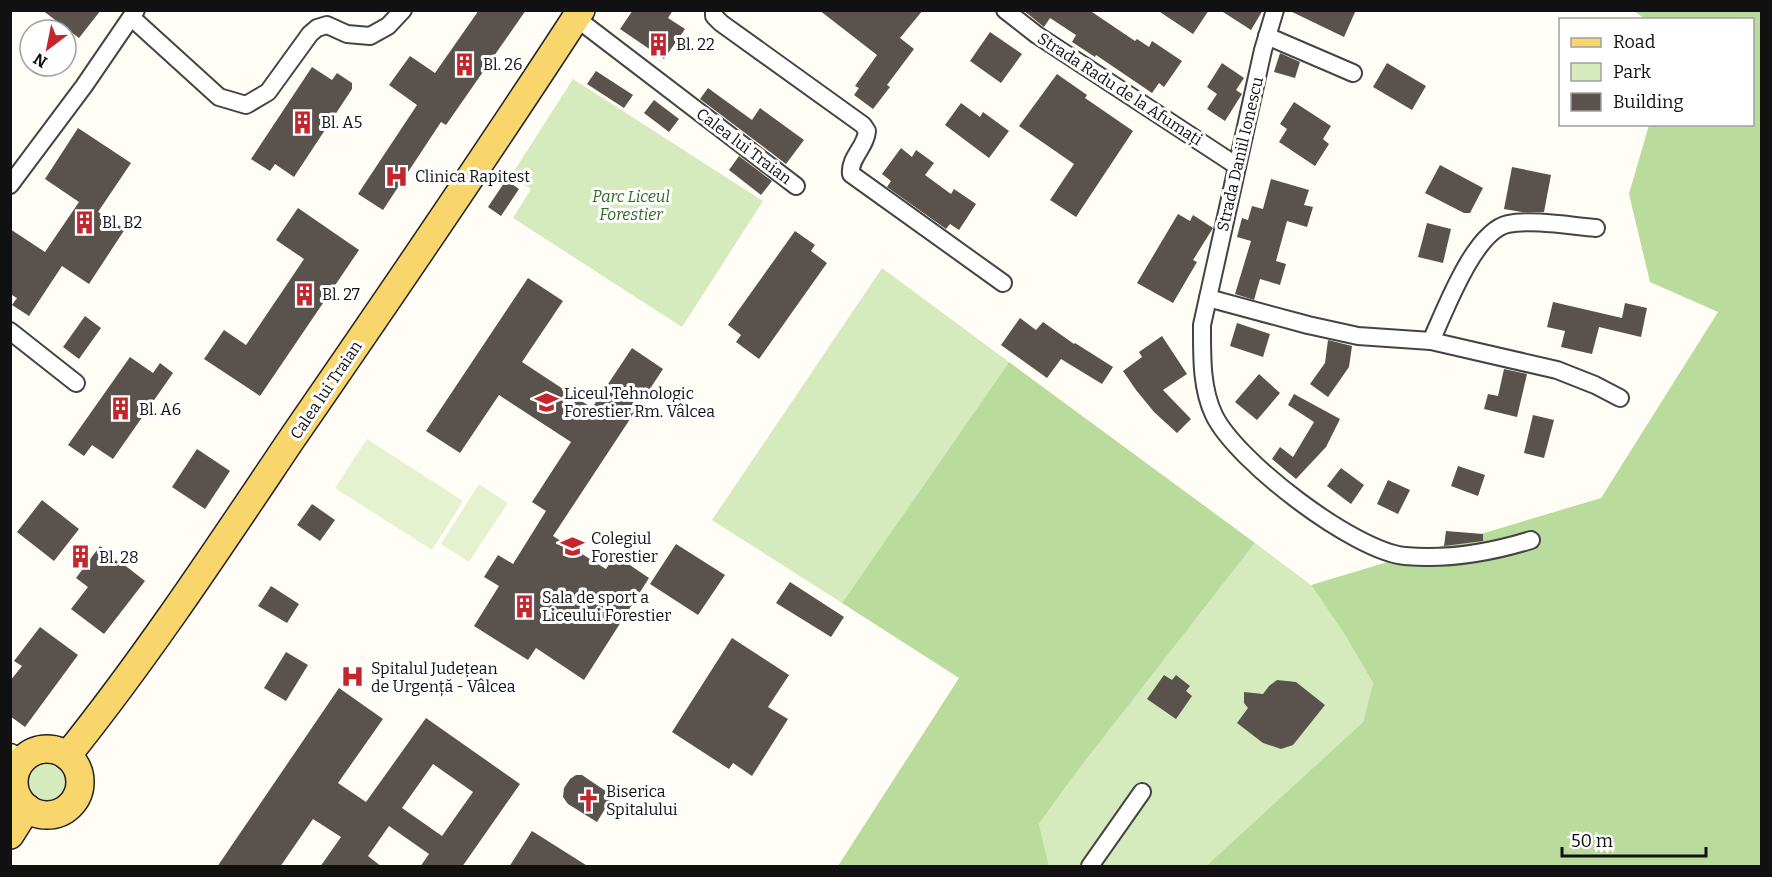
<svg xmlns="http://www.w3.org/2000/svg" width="1772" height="877" font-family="Bitter,serif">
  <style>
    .green { fill: #d5ebbd }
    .forest { fill: #b9dc9c }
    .pitch { fill: #e6f2cf }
    .building { fill: #5a524d; fill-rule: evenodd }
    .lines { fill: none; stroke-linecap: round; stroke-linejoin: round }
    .minor-casing { stroke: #444; stroke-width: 20 }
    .secondary-casing { stroke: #333; stroke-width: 27 }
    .primary-casing { stroke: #222; stroke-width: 30 }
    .minor { stroke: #fff; stroke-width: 16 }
    .secondary { stroke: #fff6b0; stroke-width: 24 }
    .primary { stroke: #f9d66b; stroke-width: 27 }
    .labels { text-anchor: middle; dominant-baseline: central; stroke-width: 6; stroke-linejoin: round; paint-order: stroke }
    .poi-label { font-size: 16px; fill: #111; stroke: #fff; text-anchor: start }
    .street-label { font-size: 16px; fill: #111; stroke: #fff }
    .park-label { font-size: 16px; font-style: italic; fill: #2f6b1f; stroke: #fff }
  </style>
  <rect width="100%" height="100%" fill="#fffdf5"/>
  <g class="green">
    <polygon points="573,79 763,201 682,327 513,218 531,189 511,176"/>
    <polygon points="882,268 1009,362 842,603 712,520"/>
    <polygon points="1255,543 1311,585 1345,635 1373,683 1363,722 1206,866 1049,866 1039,824 1075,774"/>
    <circle cx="47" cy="781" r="20"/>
  </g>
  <g class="forest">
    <polygon points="1634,11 1761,11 1761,866 1206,866 1363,722 1373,683 1345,635 1311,585 1601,498 1718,312 1650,282 1629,194 1649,125 1752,124 1752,20 1645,19"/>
    <polygon points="1009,362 1255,543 1075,774 1039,824 1049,866 838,866 959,678 842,603"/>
  </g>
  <g class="pitch">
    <polygon points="367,439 463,501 432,550 335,488"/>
    <polygon points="479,484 508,503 469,562 441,544"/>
  </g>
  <g class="building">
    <polygon points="42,10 101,10 79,38"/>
    <polygon points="479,10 526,10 446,125 441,122 383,210 358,194 417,105 389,85 410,56 435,73"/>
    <polygon points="633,10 673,10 668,18 685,29 664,59 620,29"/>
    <polygon points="819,10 923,10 900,38 914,49 887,85 890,87 873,109 854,95 859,88 855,86 877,55"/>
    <polygon points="1023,10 1089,10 1135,41 1137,39 1149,47 1152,41 1182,61 1164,87 1159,83 1152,93 1096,55 1095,57 1072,42 1076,35 1050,18 1044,27"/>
    <polygon points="1157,10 1209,10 1193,34"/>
    <polygon points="1220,10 1263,10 1251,30"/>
    <polygon points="1288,10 1356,10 1344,37"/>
    <polygon points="990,32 1022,54 1001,83 970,61"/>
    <polygon points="1280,53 1300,62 1295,78 1274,72"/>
    <polygon points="1222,63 1244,78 1236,90 1242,94 1225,121 1207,109 1217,94 1207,87"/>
    <polygon points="1387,63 1426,86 1412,110 1373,87"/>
    <polygon points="312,67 332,80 337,73 352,83 352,89 294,177 275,164 270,171 251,159"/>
    <polygon points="596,71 633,95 624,108 587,84"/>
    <polygon points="1057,74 1087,95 1085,98 1133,131 1076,217 1050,200 1074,164 1019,126"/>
    <polygon points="708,88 752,120 760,108 804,140 786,164 700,99"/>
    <polygon points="654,100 679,119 669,132 644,113"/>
    <polygon points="1294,102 1331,126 1323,139 1329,144 1315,166 1279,142 1287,129 1280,124"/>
    <polygon points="961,103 980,117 983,112 1009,131 989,158 945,125"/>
    <polygon points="78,128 131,163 98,212 125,229 89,284 62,266 29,316 12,305 17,298 10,294 10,229 45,252 79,202 45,179"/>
    <polygon points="901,148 912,157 916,150 934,163 925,175 951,194 954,189 976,204 959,230 950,224 946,229 887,187 891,181 882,174"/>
    <polygon points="739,156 772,181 761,195 729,170"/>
    <polygon points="1440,165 1483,188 1470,213 1464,213 1425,193"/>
    <polygon points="1512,167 1551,175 1544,212 1522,212 1504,209"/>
    <polygon points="1271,179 1309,190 1304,205 1313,207 1307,227 1287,221 1276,261 1286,264 1280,285 1260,279 1254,300 1235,294 1251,241 1237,237 1242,218 1248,220 1252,206 1263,209"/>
    <polygon points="506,180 519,189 501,216 488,207"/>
    <polygon points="298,208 359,250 260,396 204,359 224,330 246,345 304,259 276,240"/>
    <polygon points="1178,214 1190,221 1193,215 1213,228 1193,260 1197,262 1173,303 1137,283"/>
    <polygon points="1427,223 1451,229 1443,263 1418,257"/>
    <polygon points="795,231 815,245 811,251 827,263 759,359 736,342 741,335 728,325"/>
    <polygon points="528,278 563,301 522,362 592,408 632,348 663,369 553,536 606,569 615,555 649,578 584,680 536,648 528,660 474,626 499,586 484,577 498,555 513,564 546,511 532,502 571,442 499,395 460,453 426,431"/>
    <polygon points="1553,302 1622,318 1625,303 1647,308 1641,337 1599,327 1592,354 1561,347 1565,331 1547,327"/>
    <polygon points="85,316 101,328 79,359 63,347"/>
    <polygon points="1020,318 1036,330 1043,322 1074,344 1075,343 1113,367 1102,384 1061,359 1047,378 1001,345"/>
    <polygon points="1237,323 1270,334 1263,357 1230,346"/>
    <polygon points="1162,336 1187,374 1163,390 1191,419 1177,433 1154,412 1136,390 1123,371 1142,357 1139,352"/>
    <polygon points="1328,340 1352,346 1349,367 1328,397 1310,384 1325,363"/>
    <polygon points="130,357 153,373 160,363 173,373 113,459 92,445 84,456 68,445"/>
    <polygon points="1504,369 1527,374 1517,417 1484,409 1488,394 1498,396"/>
    <polygon points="1259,374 1280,393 1257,420 1235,402"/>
    <polygon points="1294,394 1340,419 1326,447 1296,479 1272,459 1280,447 1293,457 1314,422 1288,405"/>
    <polygon points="1533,415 1554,420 1544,458 1524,453"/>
    <polygon points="197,449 230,471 205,509 172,487"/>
    <polygon points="1458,466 1485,475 1478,496 1451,486"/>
    <polygon points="1341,468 1364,485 1351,504 1327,486"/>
    <polygon points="1388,480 1410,490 1398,514 1377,504"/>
    <polygon points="42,500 79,529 54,561 17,532"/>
    <polygon points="312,504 335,520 320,541 297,525"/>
    <polygon points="1446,531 1483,534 1483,541 1444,546"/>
    <polygon points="676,544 725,575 698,615 650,584"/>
    <polygon points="100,546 145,581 104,634 71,609 88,587 76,578"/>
    <polygon points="790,582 844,617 831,637 776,603"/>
    <polygon points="271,586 299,604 287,623 258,606"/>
    <polygon points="40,627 78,655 25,727 10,716 10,681 22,666 14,661"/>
    <polygon points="732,638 789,675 768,707 788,719 752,776 733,763 729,769 672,732"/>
    <polygon points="286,652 308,665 286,701 264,688"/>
    <polygon points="1164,675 1172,680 1176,675 1190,686 1186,691 1192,696 1176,719 1147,699"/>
    <polygon points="1277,680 1296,682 1325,705 1293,745 1281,749 1263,743 1237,723 1248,708 1244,703 1244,692 1263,694 1269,686"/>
    <path d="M339 688 383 719 338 783 366 802 426 718 520 784 462 867H420L429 854 389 826 368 856 382 867H320L341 837 313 819 280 867H217ZM433 764 473 792 442 836 402 808Z"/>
    <polygon points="576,775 582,775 613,796 597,822 568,804 563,797 564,788 570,779"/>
    <polygon points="532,831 589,867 509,867"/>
  </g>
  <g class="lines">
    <defs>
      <g id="minor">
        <path d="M714 10V16L721 23 863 125 867 131C866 147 849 158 851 174L1003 283"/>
        <polyline points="1005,10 1037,35 1237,166"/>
        <path d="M1275 10 1263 50 1202 325C1202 355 1201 388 1214 415 1236 461 1354 551 1405 556 1449 560 1489 553 1531 540"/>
        <polyline points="132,18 219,97 246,105 268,92 310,34 317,28 327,25 347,34 370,36 388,26 403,10"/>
        <polyline points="576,18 796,186"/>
        <polyline points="1267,36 1353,73"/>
        <polyline points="10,185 84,86 136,10"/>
        <polyline points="1208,298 1308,325 1358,336 1431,341 1557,370 1595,385 1620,398"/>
        <polyline points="10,331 76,383"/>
        <path d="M1431 341C1445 311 1474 231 1508 224 1532 219 1571 226 1596 228"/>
        <polyline points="1090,866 1142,792"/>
      </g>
      <polyline id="secondary" points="10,756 19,762"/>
      <g id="primary">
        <circle cx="47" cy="782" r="33"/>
        <path d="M67 756C148 655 219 547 291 440 389 298 487 155 581 10"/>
        <polyline points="10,835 27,808"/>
      </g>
    </defs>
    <use href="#minor" class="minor-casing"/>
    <use href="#secondary" class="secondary-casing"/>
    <use href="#primary" class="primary-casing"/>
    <use href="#minor" class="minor"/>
    <use href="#secondary" class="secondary"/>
    <use href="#primary" class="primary"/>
  </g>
  <defs>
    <symbol id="building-bare" viewBox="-9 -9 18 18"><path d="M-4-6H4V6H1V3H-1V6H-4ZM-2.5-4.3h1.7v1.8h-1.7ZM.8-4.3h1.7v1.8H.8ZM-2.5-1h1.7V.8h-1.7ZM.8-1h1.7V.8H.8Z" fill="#c4262e" stroke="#fff" stroke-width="2.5" paint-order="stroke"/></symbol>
    <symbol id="hospital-bare" viewBox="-9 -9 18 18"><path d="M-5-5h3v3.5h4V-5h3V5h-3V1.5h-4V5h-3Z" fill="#c4262e" stroke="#fff" stroke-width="2.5" paint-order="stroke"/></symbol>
    <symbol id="school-bare" viewBox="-9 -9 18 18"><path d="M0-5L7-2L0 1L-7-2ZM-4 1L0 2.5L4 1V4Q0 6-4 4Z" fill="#c4262e" stroke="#fff" stroke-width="2.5" paint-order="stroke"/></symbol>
    <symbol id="church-bare" viewBox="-9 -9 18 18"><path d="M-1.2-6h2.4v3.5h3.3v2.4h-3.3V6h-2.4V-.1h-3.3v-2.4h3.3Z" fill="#c4262e" stroke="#fff" stroke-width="2.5" paint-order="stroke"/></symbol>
  </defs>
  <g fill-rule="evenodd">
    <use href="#building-bare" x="642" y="28" width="33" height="33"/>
    <use href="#building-bare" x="448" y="48" width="33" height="33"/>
    <use href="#building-bare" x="286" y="106" width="33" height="33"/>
    <use href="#hospital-bare" x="380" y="160" width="33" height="33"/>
    <use href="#building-bare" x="68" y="206" width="33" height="33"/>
    <use href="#building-bare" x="288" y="278" width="33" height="33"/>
    <use href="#school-bare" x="530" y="386" width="33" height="33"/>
    <use href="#building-bare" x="104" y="392" width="33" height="33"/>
    <use href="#school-bare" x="556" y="530" width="33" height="33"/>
    <use href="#building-bare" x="64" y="540" width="33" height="33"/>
    <use href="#building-bare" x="508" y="590" width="33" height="33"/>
    <use href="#hospital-bare" x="336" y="660" width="33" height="33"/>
    <use href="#church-bare" x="572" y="784" width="33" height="33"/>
  </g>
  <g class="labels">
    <g class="poi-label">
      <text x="676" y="44">Bl. 22</text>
      <text x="483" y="64">Bl. 26</text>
      <text x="321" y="122">Bl. A5</text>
      <text x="415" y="176">Clinica Rapitest</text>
      <text x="102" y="222">Bl. B2</text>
      <text x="322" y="294">Bl. 27</text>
      <text x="564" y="393">Liceul Tehnologic<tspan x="564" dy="18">Forestier Rm. Vâlcea</tspan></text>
      <text x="139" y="409">Bl. A6</text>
      <text x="591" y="538">Colegiul<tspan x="591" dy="18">Forestier</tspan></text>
      <text x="99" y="557">Bl. 28</text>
      <text x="542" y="597">Sala de sport a<tspan x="542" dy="18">Liceului Forestier</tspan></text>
      <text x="371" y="668">Spitalul Județean<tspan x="371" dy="18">de Urgență - Vâlcea</tspan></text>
      <text x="606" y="791">Biserica<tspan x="606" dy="18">Spitalului</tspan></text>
    </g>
    <g class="street-label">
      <text transform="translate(1120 89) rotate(33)">Strada Radu de la Afumați</text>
      <text transform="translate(744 146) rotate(37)">Calea lui Traian</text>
      <text transform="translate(1240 154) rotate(-77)">Strada Daniil Ionescu</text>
      <text transform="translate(326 390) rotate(-56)">Calea lui Traian</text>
    </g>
    <g class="park-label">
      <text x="631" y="196">Parc Liceul<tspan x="631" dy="18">Forestier</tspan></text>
    </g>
  </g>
  <rect width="1772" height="877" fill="none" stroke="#111111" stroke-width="24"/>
  <rect x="1559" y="18" width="195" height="108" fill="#ffffff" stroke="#a0a0a0" stroke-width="1.5"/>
  <rect x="1571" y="38" width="30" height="9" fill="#f9d66b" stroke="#a0a0a0" stroke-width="1.5"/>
  <text x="1613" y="48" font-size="18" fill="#111111">Road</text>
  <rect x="1571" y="63" width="30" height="18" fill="#d5ebbd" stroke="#a0a0a0" stroke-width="1.5"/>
  <text x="1613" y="78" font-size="18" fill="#111111">Park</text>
  <rect x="1571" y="93" width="30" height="18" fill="#5a524d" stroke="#a0a0a0" stroke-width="1.5"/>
  <text x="1613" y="108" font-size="18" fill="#111111">Building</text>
  <g transform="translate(48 48) rotate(212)"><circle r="28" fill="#ffffff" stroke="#a0a0a0" stroke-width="1.5"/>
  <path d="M0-4.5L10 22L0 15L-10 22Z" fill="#c4262e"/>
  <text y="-9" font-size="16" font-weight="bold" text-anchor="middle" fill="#111111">N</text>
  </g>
  <path d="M1562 847v9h144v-9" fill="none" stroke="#111111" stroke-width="3"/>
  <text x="1571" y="847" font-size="18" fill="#111111" stroke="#ffffff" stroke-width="4.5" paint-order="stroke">50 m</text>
</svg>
